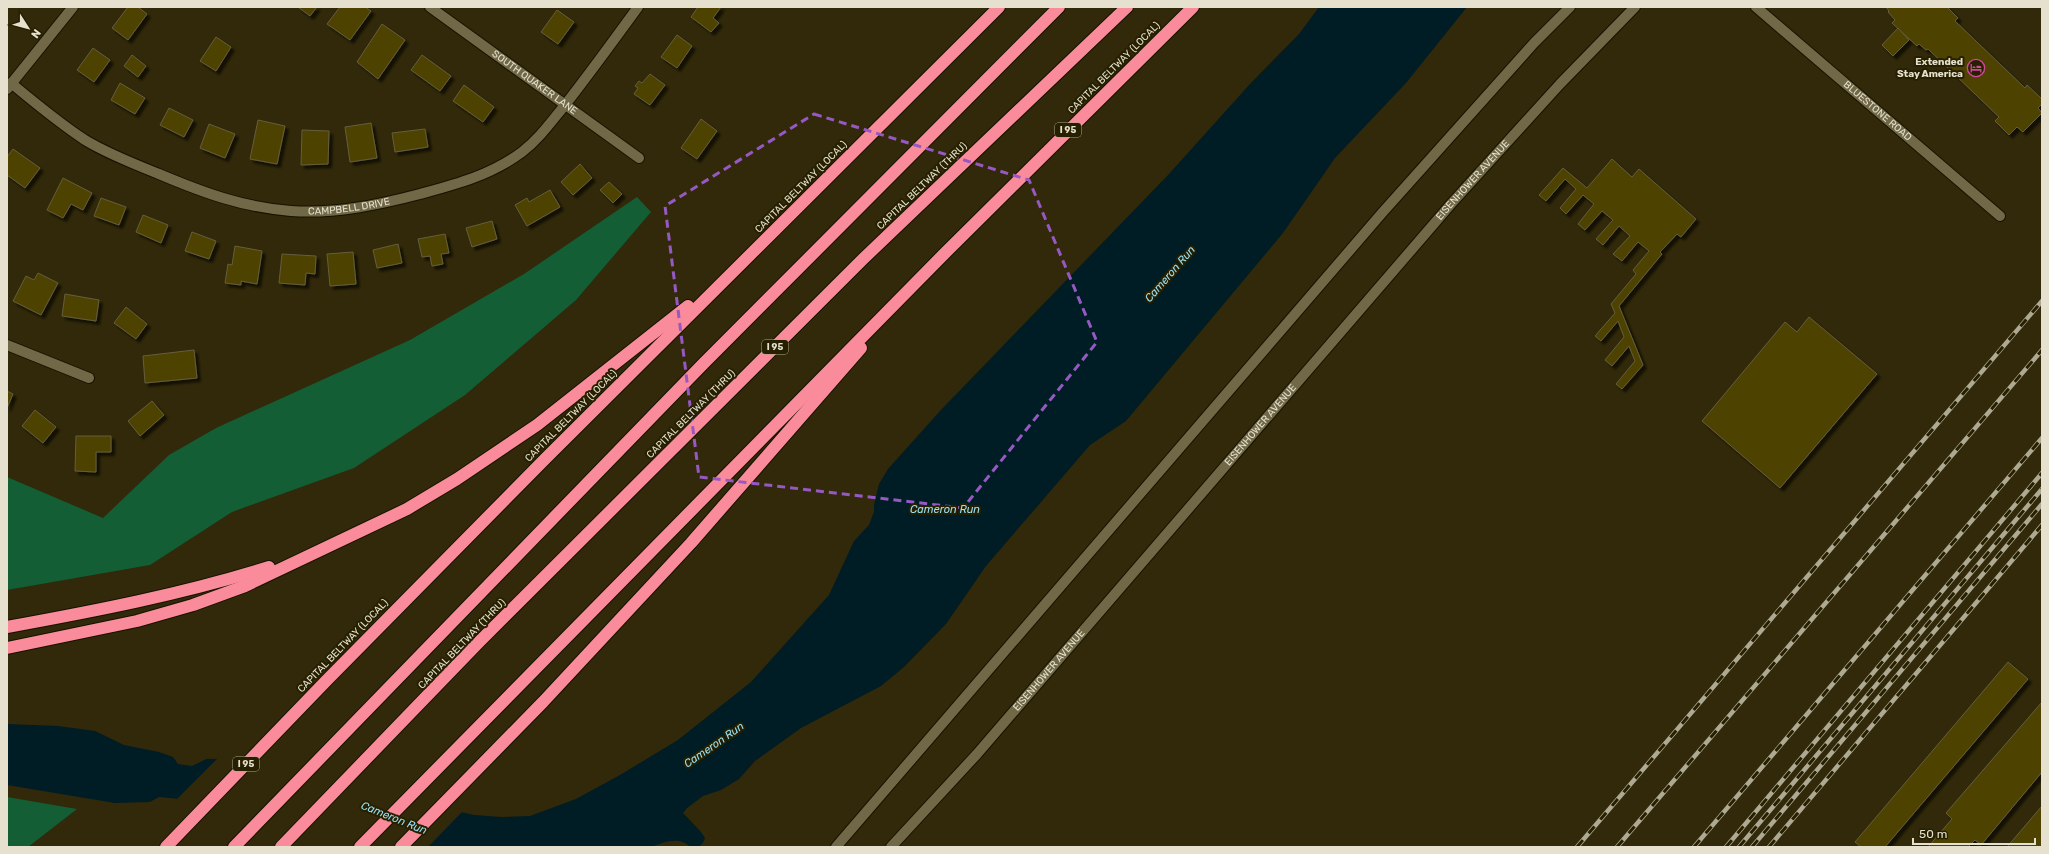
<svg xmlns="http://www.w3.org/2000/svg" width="2049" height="854" font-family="Rubik,sans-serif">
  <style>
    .forest { fill: #135e35 }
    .water { fill: #001c24 }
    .pier { fill: #312909 }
    .building { fill: #4e4201; stroke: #655e3d; filter: url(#shadow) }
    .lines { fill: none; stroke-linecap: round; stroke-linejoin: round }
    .minor-casing { stroke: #171200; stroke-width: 12 }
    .tertiary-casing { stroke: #171200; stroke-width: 12 }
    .secondary-casing { stroke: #171200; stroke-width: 12 }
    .motorway-casing { stroke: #171200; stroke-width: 14 }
    .minor { stroke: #706847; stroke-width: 10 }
    .tertiary { stroke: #706847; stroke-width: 10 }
    .secondary { stroke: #706847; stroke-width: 10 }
    .motorway { stroke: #fa8b9b; stroke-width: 12 }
    .rail-casing { stroke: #aea992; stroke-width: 4.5 }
    .rail { stroke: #272000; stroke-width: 3; stroke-dasharray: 9; stroke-linecap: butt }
    .marked { fill: none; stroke: #9659c3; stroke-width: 3; stroke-dasharray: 8 5; stroke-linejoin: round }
    .labels { text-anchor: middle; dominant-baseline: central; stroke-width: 4; stroke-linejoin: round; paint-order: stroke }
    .shield { fill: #272000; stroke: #aca790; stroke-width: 1 }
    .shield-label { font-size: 9px; font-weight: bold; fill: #e5e1ce }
    .poi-label { font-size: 10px; font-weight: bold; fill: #e5e1ce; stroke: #272000; text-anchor: end }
    .street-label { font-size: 10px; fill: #e5e1ce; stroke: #272000 }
    .water-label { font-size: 11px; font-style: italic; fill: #99e1f5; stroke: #272000 }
  </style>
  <defs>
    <filter id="shadow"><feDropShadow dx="3.5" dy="3.5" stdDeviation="1" flood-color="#0009"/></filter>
  </defs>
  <rect width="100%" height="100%" fill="#312909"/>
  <g class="forest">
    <polygon points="637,197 651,212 576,300 465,395 354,468 232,512 150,565 7,590 7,477 103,518 169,455 216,428 410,340 524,274"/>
    <polygon points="7,797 77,809 28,847 7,847"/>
  </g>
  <path class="water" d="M1319 7H1467L1406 83 1335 158 1283 233 1126 421 1090 445 986 566 946 624 904 667 881 686 801 728 755 761 739 779 721 790 703 796 687 808 683 813 701 832 705 838C702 847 698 847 690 847 680 836 663 842 652 847H387L333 806 243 805 159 797 150 802 115 803 7 785V724L58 726 95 731 124 745 159 752 173 757 178 764 192 766 206 759 293 758 422 803 474 815 501 817 530 816 576 799 620 775 678 740 751 682 829 595 854 541 869 525 874 512V505L879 484 888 469 940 411 1169 174 1250 84 1299 34Z"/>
  <polygon class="pier" points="293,756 359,769 422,801 464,810 428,847 380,847 343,819 333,808 243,807 176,800 219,757"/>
  <g class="building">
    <polygon points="128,7 138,7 147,14 128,40 112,28"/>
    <polygon points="298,7 317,7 310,16"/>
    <polygon points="340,7 365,7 371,11 350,40 327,24"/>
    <polygon points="698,7 721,7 713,18 719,23 711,32 691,17"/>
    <polygon points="1886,7 1947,7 1958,18 1955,21 2025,88 2027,85 2042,99 2042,104 2038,108 2042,113 2023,132 2017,127 2009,135 1995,121 1999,117 1928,49 1926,50 1919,44 1917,46 1892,23 1895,20 1888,12 1889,11"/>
    <polygon points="557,10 574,22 558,44 541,32"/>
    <polygon points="382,24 405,40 378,79 357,62"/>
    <polygon points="1898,28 1909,40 1893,56 1882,45"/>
    <polygon points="677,35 692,46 677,68 661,57"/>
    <polygon points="216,37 231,47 216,71 200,61"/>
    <polygon points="93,48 110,60 94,82 77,70"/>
    <polygon points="132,55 146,66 138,77 124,66"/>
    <polygon points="422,55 451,76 440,91 411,70"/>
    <polygon points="650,74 665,85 650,105 634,94 638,88 635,86 639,81 642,83"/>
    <polygon points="120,83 145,98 135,114 111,100"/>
    <polygon points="464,85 494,107 483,122 453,101"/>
    <polygon points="169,108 193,120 184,137 160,125"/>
    <polygon points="701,119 717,131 697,159 681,148"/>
    <polygon points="258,120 285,126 277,164 250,159"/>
    <polygon points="371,123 377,158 350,162 345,127"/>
    <polygon points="209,124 235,134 225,158 200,148"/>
    <polygon points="425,129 428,147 395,152 392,133"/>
    <polygon points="302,130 329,131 328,164 301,165"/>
    <polygon points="13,149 40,168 25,188 7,175 7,157"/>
    <polygon points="1612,159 1632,177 1639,169 1696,219 1681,237 1677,234 1660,252 1662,254 1619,306 1643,365 1622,389 1616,384 1635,361 1629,346 1612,366 1605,360 1624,337 1618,321 1601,341 1595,336 1615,313 1611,304 1636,274 1633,270 1649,251 1638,242 1622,261 1613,254 1630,236 1619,226 1603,245 1596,239 1613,220 1602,211 1585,230 1578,224 1594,204 1583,195 1566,214 1560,208 1576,189 1565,179 1546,201 1539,195 1563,168 1587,188"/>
    <polygon points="580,164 592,178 573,195 561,182"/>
    <polygon points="63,178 92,193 83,210 71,204 63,218 47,210"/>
    <polygon points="609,182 622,194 613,203 600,190"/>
    <polygon points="550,190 560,207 527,226 515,205 527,198 529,202"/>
    <polygon points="101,198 126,207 119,225 94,216"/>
    <polygon points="143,215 168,225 161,243 136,232"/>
    <polygon points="492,221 497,239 472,247 466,228"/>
    <polygon points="192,232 216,241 209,259 185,251"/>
    <polygon points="445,234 449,253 441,254 443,264 432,266 430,256 422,257 418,239"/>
    <polygon points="398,244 402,263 377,268 373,250"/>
    <polygon points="235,246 262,251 257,284 241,281 241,285 225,283 228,264 232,265"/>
    <polygon points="353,252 356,284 330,286 327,254"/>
    <polygon points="282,254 316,256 315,274 306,273 305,285 279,283"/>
    <polygon points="38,273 58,283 41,315 13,301 26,276 34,280"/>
    <polygon points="65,294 99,300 96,321 62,316"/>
    <polygon points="126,307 147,324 136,339 114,323"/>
    <polygon points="1809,317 1877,374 1780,488 1702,421 1785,322 1797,332"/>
    <polygon points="194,350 197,378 145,383 143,356"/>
    <polygon points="7,391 13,394 7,408"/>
    <polygon points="152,401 164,415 140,436 128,421"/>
    <polygon points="35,410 56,427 43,443 22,426"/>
    <polygon points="76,436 111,436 111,452 96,452 96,472 75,471"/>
    <polygon points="2008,662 2028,679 1885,847 1861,847 1855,842"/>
    <polygon points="2042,702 2042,772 1981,845 1975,840 1968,847 1928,847 1952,819 1946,813"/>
    <polygon points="2042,806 2042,847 2007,847"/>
  </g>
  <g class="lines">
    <defs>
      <g id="minor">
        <path id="s1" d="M430 7 639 158"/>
        <path id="s2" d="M1756 7 2000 216"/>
        <path id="s3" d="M11 83C35 103 59 123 85 140 108 154 134 164 159 174 204 193 242 207 291 211 335 214 378 205 420 194 457 184 491 175 522 152 539 139 551 122 565 105 590 73 614 40 638 7"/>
        <polyline points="7,345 89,378"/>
      </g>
      <polyline id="tertiary" points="7,89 73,7"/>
      <g id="secondary">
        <polyline points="836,847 1382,213 1534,43 1570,7"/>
        <path id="s4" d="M891 847 977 754 1451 204 1560 84 1635 7"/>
      </g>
      <g id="motorway">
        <path d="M7 627C95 611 183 594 269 567"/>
        <polyline points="7,648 137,621 193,605 245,586 407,509 457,479 537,425 688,306"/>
        <polyline points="166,847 326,681 545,459 999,7"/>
        <polyline points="234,847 703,364 1059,7"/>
        <polyline points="281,847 478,643 863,259 1127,7"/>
        <polyline points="360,847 944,254 1193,7"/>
        <polyline points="401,847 543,702 691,543 861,348"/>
      </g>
    </defs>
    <use href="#minor" class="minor-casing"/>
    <use href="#tertiary" class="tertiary-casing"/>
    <use href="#secondary" class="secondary-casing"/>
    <use href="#motorway" class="motorway-casing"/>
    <use href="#minor" class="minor"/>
    <use href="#tertiary" class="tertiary"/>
    <use href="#secondary" class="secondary"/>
    <use href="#motorway" class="motorway"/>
    <defs>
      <g id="rail">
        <polyline points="1577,847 2042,301"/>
        <polyline points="1617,847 2042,350"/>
        <polyline points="1694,847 2042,438"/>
        <polyline points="1726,847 2042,473"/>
        <polyline points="1739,847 2042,489"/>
        <polyline points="1752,847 2042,504"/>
        <polyline points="1769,847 2042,525"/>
      </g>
    </defs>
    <use href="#rail" class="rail-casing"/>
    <use href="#rail" class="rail"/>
  </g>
  <path class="marked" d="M814 114 1029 180 1097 342 963 508 699 477 665 206Z"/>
  <defs>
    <symbol id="hotel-ring" viewBox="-11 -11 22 22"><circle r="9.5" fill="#272000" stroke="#d1479c" stroke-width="1.5"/><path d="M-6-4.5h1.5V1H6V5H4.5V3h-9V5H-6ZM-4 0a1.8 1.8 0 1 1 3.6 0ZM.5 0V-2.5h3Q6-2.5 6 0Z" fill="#d1479c"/></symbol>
  </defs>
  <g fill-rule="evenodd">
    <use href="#hotel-ring" x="1966" y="58" width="20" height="20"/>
  </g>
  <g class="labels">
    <g class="shield">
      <rect x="1055" y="123" width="26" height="14" rx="3"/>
      <rect x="762" y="340" width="26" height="14" rx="3"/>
      <rect x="233" y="757" width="26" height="14" rx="3"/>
    </g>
    <g class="shield-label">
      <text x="1068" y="130">I 95</text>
      <text x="775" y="347">I 95</text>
      <text x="246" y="764">I 95</text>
    </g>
    <g class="poi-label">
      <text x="1963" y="62">Extended<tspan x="1963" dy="12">Stay America</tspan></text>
    </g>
    <g class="street-label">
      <text transform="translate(1114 68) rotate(-45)">CAPITAL BELTWAY (LOCAL)</text>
      <text stroke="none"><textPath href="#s1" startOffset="129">SOUTH QUAKER LANE</textPath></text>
      <text stroke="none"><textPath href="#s2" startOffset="160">BLUESTONE ROAD</textPath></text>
      <text stroke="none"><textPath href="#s4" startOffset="885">EISENHOWER AVENUE</textPath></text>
      <text transform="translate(922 186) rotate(-44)">CAPITAL BELTWAY (THRU)</text>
      <text transform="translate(801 187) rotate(-45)">CAPITAL BELTWAY (LOCAL)</text>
      <text stroke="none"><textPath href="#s3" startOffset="371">CAMPBELL DRIVE</textPath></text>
      <text transform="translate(691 414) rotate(-45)">CAPITAL BELTWAY (THRU)</text>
      <text transform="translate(571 416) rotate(-45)">CAPITAL BELTWAY (LOCAL)</text>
      <text stroke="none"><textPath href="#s4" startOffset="561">EISENHOWER AVENUE</textPath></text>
      <text transform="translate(462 644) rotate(-46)">CAPITAL BELTWAY (THRU)</text>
      <text transform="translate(343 646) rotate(-46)">CAPITAL BELTWAY (LOCAL)</text>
      <text stroke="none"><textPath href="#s4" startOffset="237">EISENHOWER AVENUE</textPath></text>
    </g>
    <g class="water-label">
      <text transform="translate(1170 274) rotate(-49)">Cameron Run</text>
      <text x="945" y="509">Cameron Run</text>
      <text transform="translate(714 745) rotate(-35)">Cameron Run</text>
      <text transform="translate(394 818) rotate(22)">Cameron Run</text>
    </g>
  </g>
  <rect width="2049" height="854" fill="none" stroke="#e5e1ce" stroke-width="16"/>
  <g transform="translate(28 28) rotate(126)" stroke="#272000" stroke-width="3" paint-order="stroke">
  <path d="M0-3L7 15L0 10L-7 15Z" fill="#e5e1ce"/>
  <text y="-6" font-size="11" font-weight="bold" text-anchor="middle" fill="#e5e1ce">N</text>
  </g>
  <path d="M1913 838v6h122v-6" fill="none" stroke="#e5e1ce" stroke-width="2"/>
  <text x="1919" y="838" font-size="12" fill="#e5e1ce" stroke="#272000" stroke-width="3" paint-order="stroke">50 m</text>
</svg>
